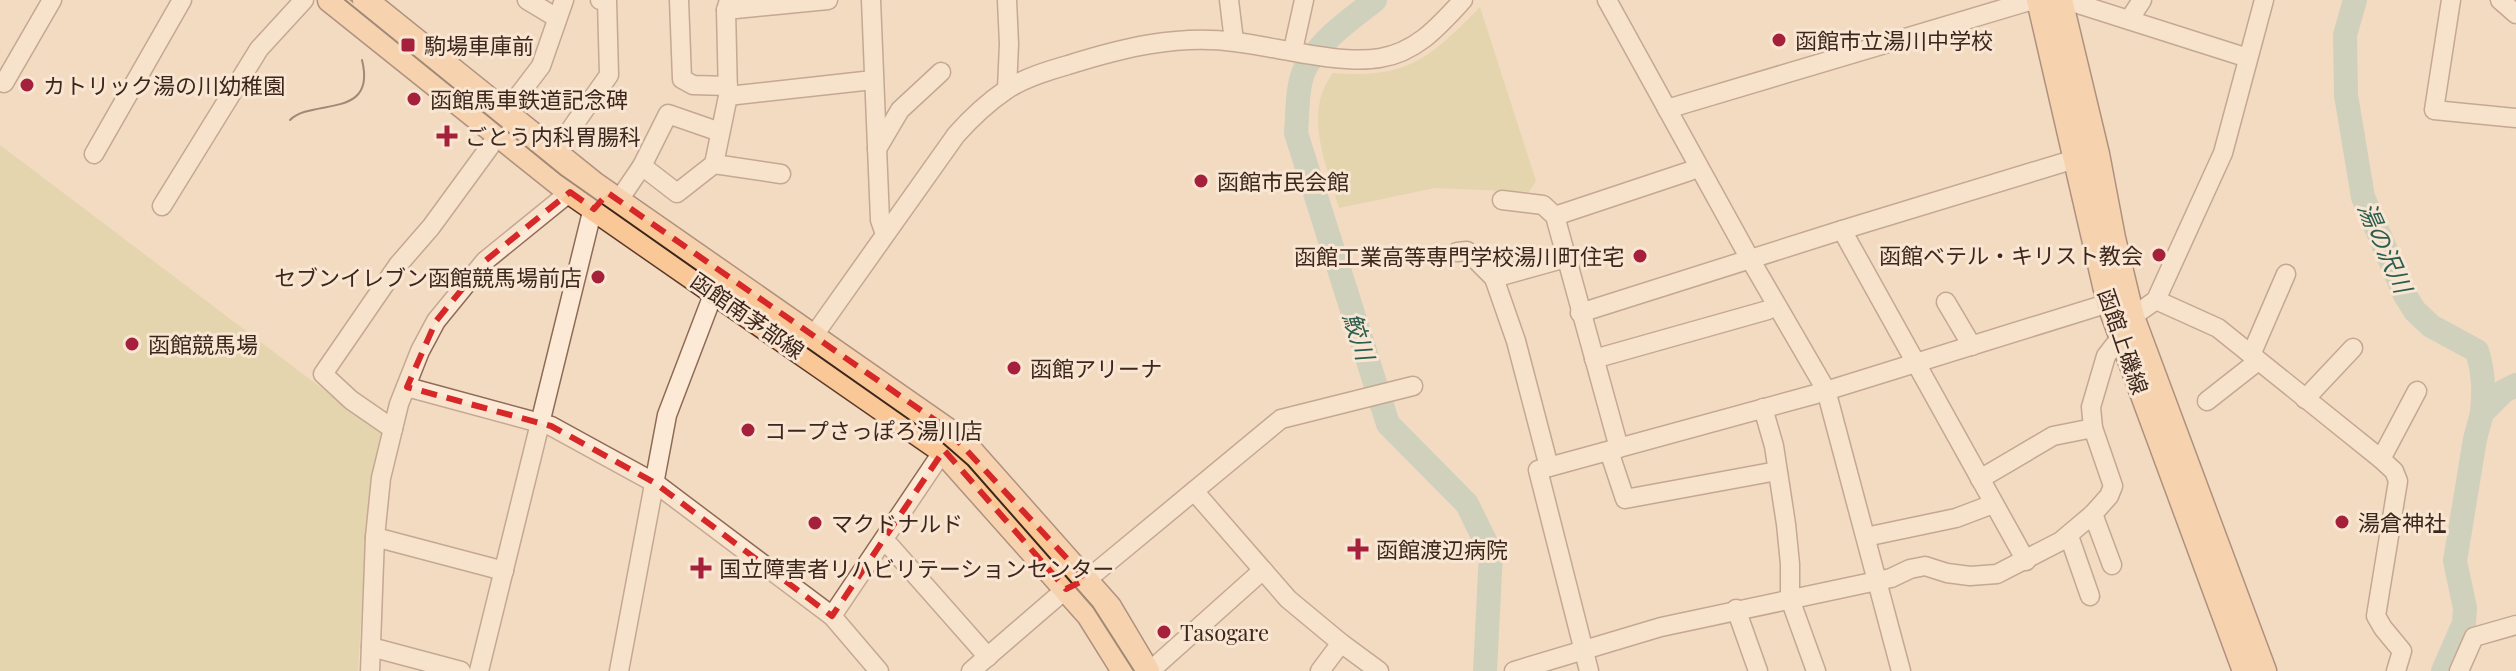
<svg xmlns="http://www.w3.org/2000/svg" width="2516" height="671" font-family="'Playfair Display','Noto Sans JP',serif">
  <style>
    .green { fill: #d2ce94 }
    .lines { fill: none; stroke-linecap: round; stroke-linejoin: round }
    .river { stroke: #a5c5b5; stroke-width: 24 }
    .minor-casing { stroke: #8f6a56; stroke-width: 21 }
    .major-casing { stroke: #5c392b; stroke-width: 27 }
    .minor { stroke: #fcead6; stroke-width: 18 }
    .major { stroke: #fac796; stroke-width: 24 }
    .tram { stroke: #3d261c; stroke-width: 2 }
    .marked { fill: none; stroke: #d62828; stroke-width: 6; stroke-dasharray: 16 10; stroke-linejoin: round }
    .poi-dot { fill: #a5203a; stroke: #f9e6d2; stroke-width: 3 }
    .labels { text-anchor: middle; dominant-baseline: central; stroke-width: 6; stroke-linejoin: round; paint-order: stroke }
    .poi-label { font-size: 22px; fill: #3d261c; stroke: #f9e6d2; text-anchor: start }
    .street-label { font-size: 22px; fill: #3d261c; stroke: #f9e6d2 }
    .water-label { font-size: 24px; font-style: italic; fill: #2a5e51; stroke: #f9e6d2 }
  </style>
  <rect width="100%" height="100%" fill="#f3dbc2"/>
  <g class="green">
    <path d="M1480 7 1536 181 1529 192 1435 188 1339 208C1327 165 1302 113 1333 73 1408 79 1430 58 1480 7Z"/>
    <polygon points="0,145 381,433 366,537 358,671 0,671"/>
  </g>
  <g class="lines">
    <g class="river">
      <path d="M1375 0C1351 19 1323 38 1307 65 1296 83 1298 112 1296 133L1388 424 1467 504 1491 553 1485 671"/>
      <path d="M2355 0 2345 35 2346 95 2363 197 2405 295 2415 311 2431 326 2477 351C2484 373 2484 391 2482 413"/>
      <polyline points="2443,671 2464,623 2465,608 2455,561 2475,439 2482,413 2504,391 2516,385"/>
    </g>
    <defs>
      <g id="minor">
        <polyline points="527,0 557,18"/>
        <polyline points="679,0 682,79 693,85 728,86"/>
        <polyline points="871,0 880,220 885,234"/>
        <polyline points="1229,0 1234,41"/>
        <polyline points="1607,0 1750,259 1826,390 1901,671"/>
        <polyline points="2451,0 2434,110 2516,118"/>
        <polyline points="2500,0 2516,14"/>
        <polyline points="726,10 828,0"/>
        <polyline points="2129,20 2142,0"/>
        <polyline points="1293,50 1304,0"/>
        <polyline points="0,81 4,83 52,0"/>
        <polyline points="1007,89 1009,44 1007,0"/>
        <polyline points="728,96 873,80"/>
        <polyline points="512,104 541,66 564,0"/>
        <polyline points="1667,109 2026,2 2061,1 2075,3 2248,58"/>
        <polyline points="561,143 609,75 607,1 600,0"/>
        <polyline points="877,149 900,110 941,72"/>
        <polyline points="94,154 182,0"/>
        <polyline points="714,164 781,174"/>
        <polyline points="642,166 677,193 714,164 728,96 726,10 729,0"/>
        <polyline points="625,191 642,166 668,114 720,132"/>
        <polyline points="1502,200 1543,205 1555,216 1619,448"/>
        <polyline points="162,206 259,49 304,0"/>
        <polyline points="1555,216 1690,171"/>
        <polyline points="1842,230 2026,561"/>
        <polyline points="1457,252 1467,251 1494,278 1516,341 1549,467"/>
        <polyline points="1494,278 1566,258"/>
        <polyline points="2156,300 2218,328 2381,459 2417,391"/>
        <polyline points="1946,302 1972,346"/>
        <polyline points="1580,313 1842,230 2085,156"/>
        <polyline points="2132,317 2156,300 2223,153 2264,0"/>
        <path d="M807 345 956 135C971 118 987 103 1006 90 1024 78 1047 71 1068 65 1122 48 1178 34 1235 42 1277 47 1341 65 1380 58 1417 52 1439 26 1463 0"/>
        <polyline points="2251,355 2286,274"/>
        <polyline points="1594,359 1768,310"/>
        <polyline points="407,387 551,426 655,483 832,616 879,671"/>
        <polyline points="2305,399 2353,348"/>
        <polyline points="2207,401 2258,361"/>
        <polyline points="1763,408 1774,446 1786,524 1790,564 1790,599 1816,671"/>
        <polyline points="393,429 351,400 323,374 398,265 431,227 491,145"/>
        <polyline points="1609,451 1625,499 1777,471"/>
        <polyline points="2381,459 2394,471 2398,481 2376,616 2383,628 2402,651 2396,671"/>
        <polyline points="1980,479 2053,436 2093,428"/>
        <polyline points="1194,491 1288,599 1341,643 1320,671"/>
        <polyline points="2093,514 2112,565"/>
        <polyline points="1875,535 1956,518 1993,504"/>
        <polyline points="2069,536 2090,596"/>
        <polyline points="375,537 504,571"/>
        <polyline points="890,546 988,657"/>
        <polyline points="1736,609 1758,671"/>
        <polyline points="832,616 943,451"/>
        <polyline points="1341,643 1379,671"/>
        <polyline points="371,647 461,671"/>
        <polyline points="370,671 375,537 381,478 399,404 420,351 436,321 485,261 570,192"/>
        <polyline points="479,671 593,208 601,201"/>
        <polyline points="619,671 667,415 714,292 719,285"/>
        <polyline points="971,671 1066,589 1095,573 1281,419 1413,386"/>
        <polyline points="1150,671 1263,570"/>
        <polyline points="1514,671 1661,627 1891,578 1910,569 1925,566 1947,573 1970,576 1997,574 2061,541 2093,514 2109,496 2113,486 2093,428 2091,407 2106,356 2120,338"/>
        <polyline points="1589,671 1538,470 1816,394 2109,303"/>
        <polyline points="2459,671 2474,637 2516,625"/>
      </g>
      <g id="major">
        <polyline points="330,0 570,192 943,451 1089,615 1124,671"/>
        <polyline points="365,0 594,184 960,439 1109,607 1147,671"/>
        <polyline points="2039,0 2109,303 2245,671"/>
        <polyline points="2060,0 2097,154 2113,238 2132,317 2264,671"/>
      </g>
    </defs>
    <use href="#minor" class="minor-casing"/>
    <use href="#major" class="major-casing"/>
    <use href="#minor" class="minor"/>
    <use href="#major" class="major"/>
    <g class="tram">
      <polyline points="345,0 561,175 944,444 968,465 1093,607 1134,671"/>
      <path d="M290 120C312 98 377 120 362 60"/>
    </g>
  </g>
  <path d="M0 0H2516V671H0ZM570 192 594 209 608 193 945 427 1086 579 1066 589 944 450 832 616 655 483 551 426 407 387 436 321 485 261Z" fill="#f3dbc2" fill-opacity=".55" fill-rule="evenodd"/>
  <path class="marked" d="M570 192 594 209 608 193 945 427 1086 579 1066 589 944 450 832 616 655 483 551 426 407 387 436 321 485 261Z"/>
  <g class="poi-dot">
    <circle cx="1779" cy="40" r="8"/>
    <rect x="400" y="37" width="16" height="16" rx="4"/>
    <circle cx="27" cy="85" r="8"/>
    <circle cx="414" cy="99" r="8"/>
    <path d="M443 124h8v8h8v8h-8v8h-8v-8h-8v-8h8z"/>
    <circle cx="1201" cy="181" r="8"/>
    <circle cx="2159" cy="255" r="8"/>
    <circle cx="1640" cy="256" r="8"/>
    <circle cx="598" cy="277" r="8"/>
    <circle cx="132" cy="344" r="8"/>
    <circle cx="1014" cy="368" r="8"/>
    <circle cx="748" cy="430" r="8"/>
    <circle cx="2342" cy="522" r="8"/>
    <circle cx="815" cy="523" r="8"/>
    <path d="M1354 537h8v8h8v8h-8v8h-8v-8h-8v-8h8z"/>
    <path d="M697 556h8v8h8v8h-8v8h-8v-8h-8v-8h8z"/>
    <circle cx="1164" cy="632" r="8"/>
  </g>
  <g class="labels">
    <g class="poi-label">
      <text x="1795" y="40">函館市立湯川中学校</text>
      <text x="424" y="45">駒場車庫前</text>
      <text x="43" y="85">カトリック湯の川幼稚園</text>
      <text x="430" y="99">函館馬車鉄道記念碑</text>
      <text x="465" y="136">ごとう内科胃腸科</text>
      <text x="1217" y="181">函館市民会館</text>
      <text x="2143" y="255" text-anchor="end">函館ベテル・キリスト教会</text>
      <text x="1624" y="256" text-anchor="end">函館工業高等専門学校湯川町住宅</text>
      <text x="582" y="277" text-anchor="end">セブンイレブン函館競馬場前店</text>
      <text x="148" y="344">函館競馬場</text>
      <text x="1030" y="368">函館アリーナ</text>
      <text x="764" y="430">コープさっぽろ湯川店</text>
      <text x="2358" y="522">湯倉神社</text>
      <text x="831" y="523">マクドナルド</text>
      <text x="1376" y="549">函館渡辺病院</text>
      <text x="719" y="568">国立障害者リハビリテーションセンター</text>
      <text x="1180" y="632">Tasogare</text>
    </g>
    <g class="street-label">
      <text transform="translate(748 315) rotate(35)">函館南茅部線</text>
      <text transform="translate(2124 341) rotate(71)">函館上磯線</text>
    </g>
    <g class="water-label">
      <text transform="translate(2386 247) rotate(66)">湯の沢川</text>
      <text transform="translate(1360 336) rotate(72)">鮫川</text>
    </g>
  </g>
</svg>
